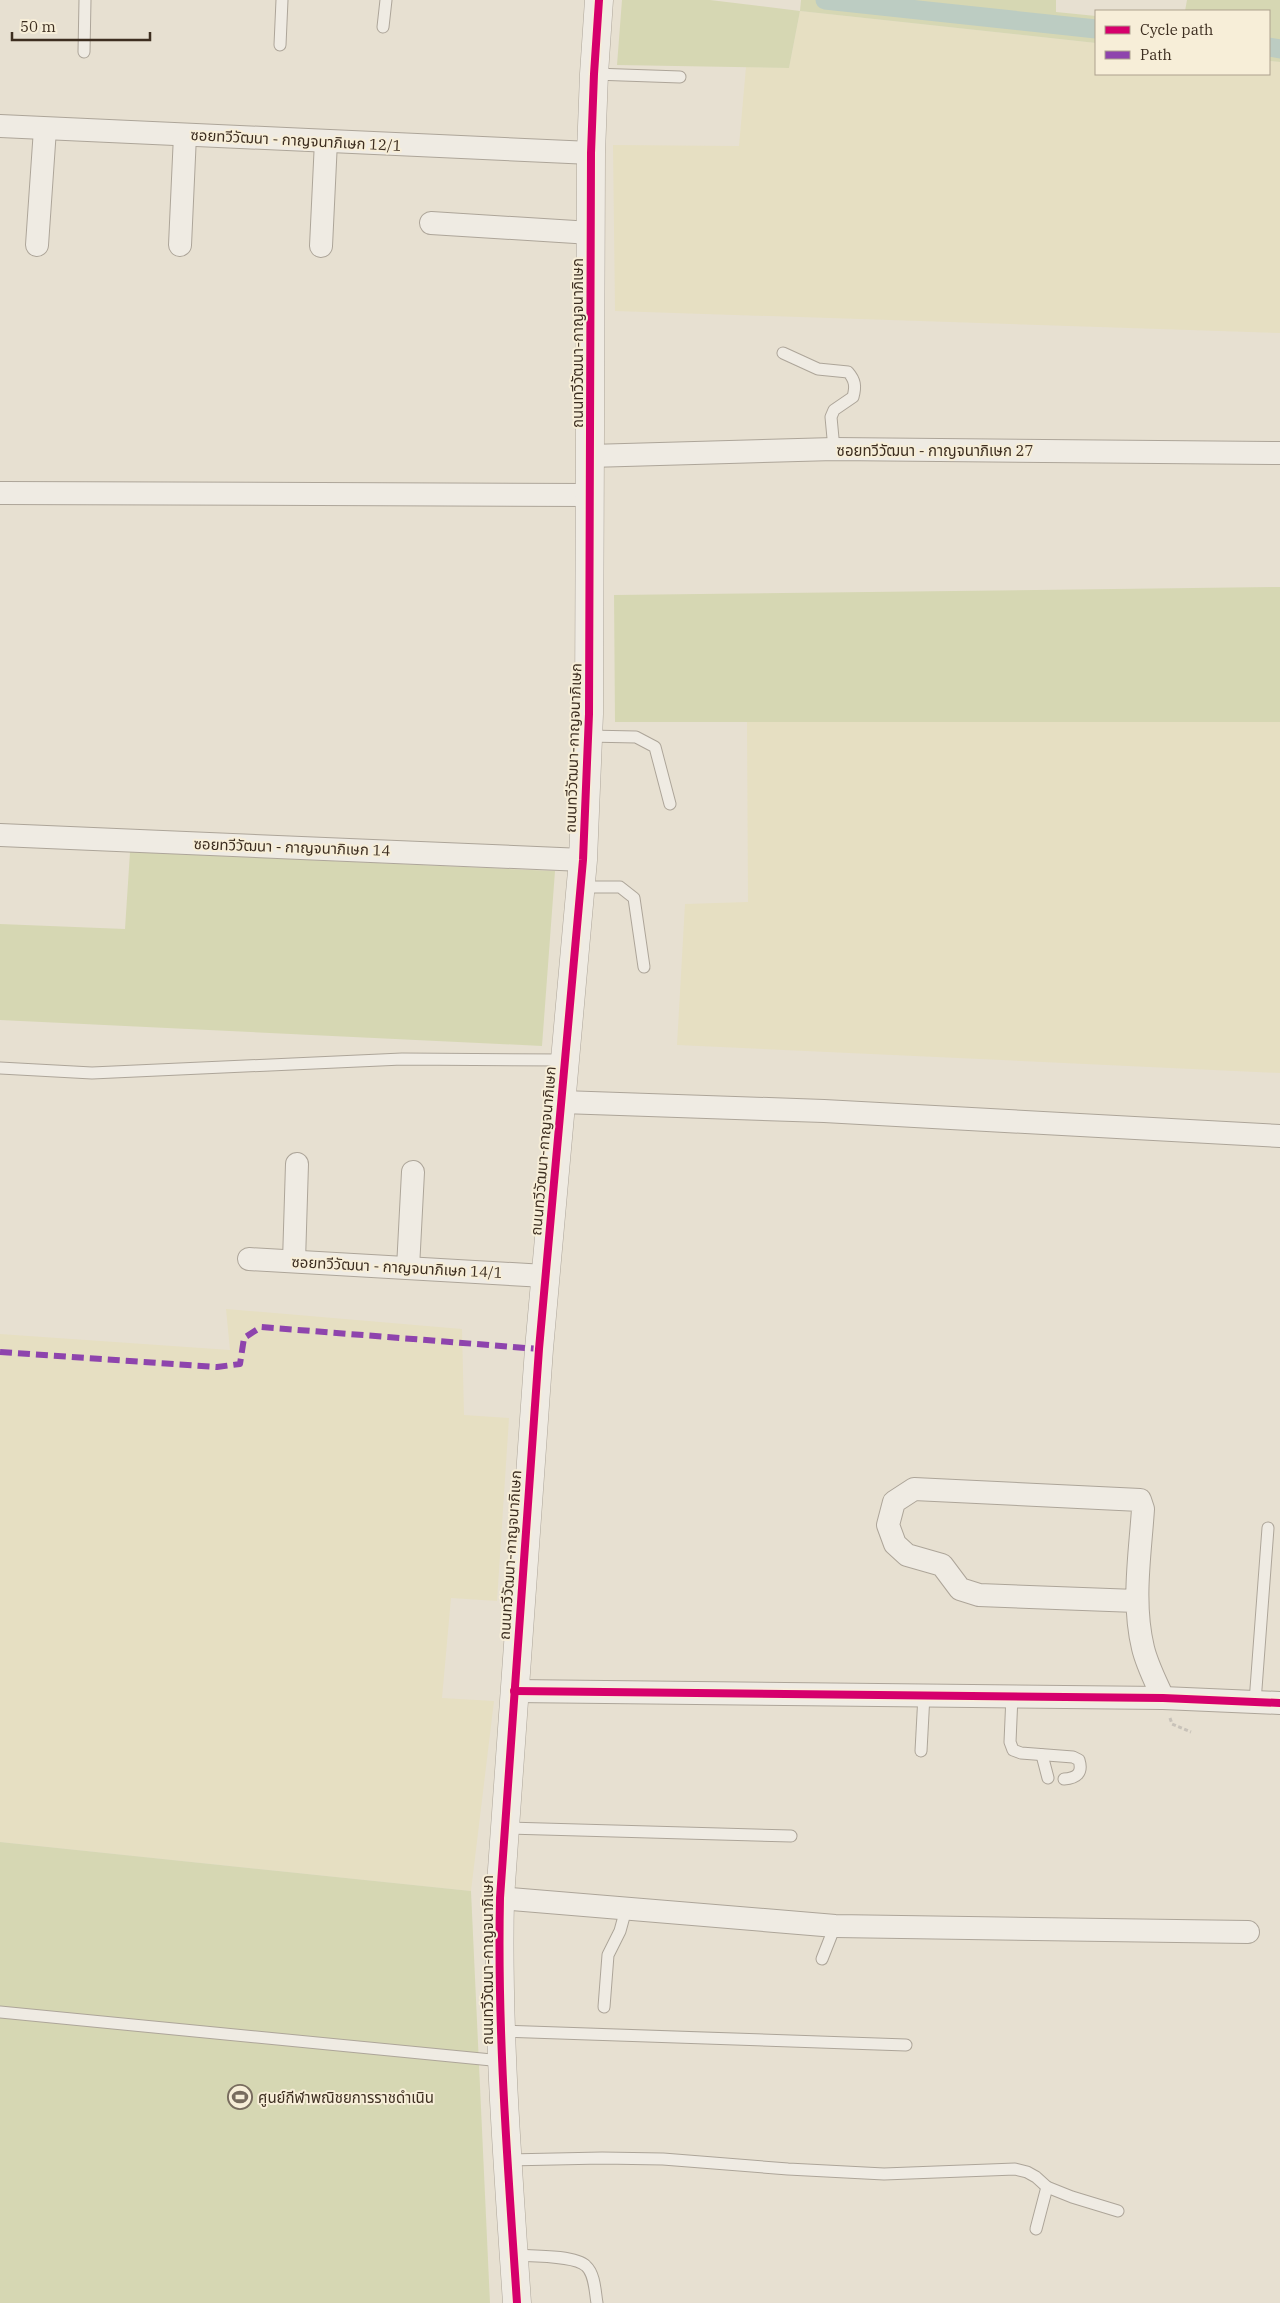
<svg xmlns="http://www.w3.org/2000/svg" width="1280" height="2303" font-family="'IBM Plex Serif','Noto Sans Thai',serif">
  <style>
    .farmland { fill: #e6dfc2 }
    .green { fill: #d6d7b3 }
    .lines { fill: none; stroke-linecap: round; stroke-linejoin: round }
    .canal { stroke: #bcccc2; stroke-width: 19 }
    .service-casing { stroke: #ada599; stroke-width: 13 }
    .minor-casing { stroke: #ada599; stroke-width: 24 }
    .tertiary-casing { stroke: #ada599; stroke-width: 29 }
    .path { stroke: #c8c2b9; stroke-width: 3; stroke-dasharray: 4 2.5; stroke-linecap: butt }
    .service { stroke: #efebe3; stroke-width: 11 }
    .minor { stroke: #efebe3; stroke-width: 22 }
    .tertiary { stroke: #efebe3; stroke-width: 28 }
    .quiet { stroke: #8e44ad; stroke-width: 6; stroke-dasharray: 12 6; stroke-linecap: butt }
    .cycleway-casing { stroke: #f7eed8; stroke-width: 11 }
    .cycleway { stroke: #d6006c; stroke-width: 8 }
    .labels { text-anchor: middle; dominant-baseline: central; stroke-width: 4; stroke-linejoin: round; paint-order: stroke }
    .street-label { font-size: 15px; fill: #3d2e20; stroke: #f7eed8 }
    .poi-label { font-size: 15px; fill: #3d2e20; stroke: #f7eed8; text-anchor: start }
  </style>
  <rect width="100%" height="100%" fill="#e7e0d1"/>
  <g class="farmland">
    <polygon points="800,11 1096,43 1096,74 1269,74 1269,61 1280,62 1280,333 615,311 613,145 739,146 746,67 789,68"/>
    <polygon points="747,721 1280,722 1280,1073 677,1045 685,904 748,902"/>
    <polygon points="226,1309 462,1329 464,1415 509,1418 497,1601 451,1598 442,1698 494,1701 471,1891 0,1842 0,1334 230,1350"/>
  </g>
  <g class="green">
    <polygon points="622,0 710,0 800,11 801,0 1056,0 1056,12 1096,16 1096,43 800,11 789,68 617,65"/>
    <polygon points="1187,0 1280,0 1280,62 1269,61 1269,11 1185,11"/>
    <polygon points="1280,587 1280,722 615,722 614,595"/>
    <polygon points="130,852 555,871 542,1046 0,1020 0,924 125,929"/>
    <polygon points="0,1842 471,1891 490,2303 0,2303"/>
  </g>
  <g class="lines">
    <g class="canal">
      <polyline points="825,0 1096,29"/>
      <polyline points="1269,47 1280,49"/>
    </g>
    <defs>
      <g id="service">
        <polyline points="383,27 386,0"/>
        <polyline points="280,45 282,0"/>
        <polyline points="84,52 85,0"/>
        <polyline points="594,74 680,77"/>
        <path d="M783 353 818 369 848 372C855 380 856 386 853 397L834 410 831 417 834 449"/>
        <polyline points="588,736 636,737 655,747 670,804"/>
        <polyline points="580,887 620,887 634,898 644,967"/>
        <polyline points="0,1068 92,1073 402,1059 565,1060"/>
        <path d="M1012 1696 1010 1742 1013 1750 1021 1753 1073 1757 1079 1760C1083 1773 1077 1778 1064 1779"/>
        <polyline points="1255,1702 1268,1528"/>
        <polyline points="921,1751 924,1695"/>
        <polyline points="1042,1755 1048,1778"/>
        <polyline points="505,1828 791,1836"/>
        <polyline points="822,1959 835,1926"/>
        <polyline points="604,2007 608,1955 620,1931 626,1909"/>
        <polyline points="0,2012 502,2061"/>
        <polyline points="501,2031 906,2045"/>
        <polyline points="508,2160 602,2158 663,2159 788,2169 884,2174 1015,2169 1027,2172 1036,2177 1047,2187 1072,2197 1118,2211"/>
        <polyline points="1036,2229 1047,2187"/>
        <path d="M514 2255C531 2256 575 2255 586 2266 595 2274 595 2292 597 2303"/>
      </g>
      <g id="minor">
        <polyline points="0,126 591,153"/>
        <polyline points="431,223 591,233"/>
        <polyline points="37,245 45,129"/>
        <polyline points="180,245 185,135"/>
        <polyline points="321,246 326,141"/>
        <polyline points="590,456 834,449 1280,453"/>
        <polyline points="0,493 590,495"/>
        <polyline points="0,835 583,860"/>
        <polyline points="562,1102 824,1111 1280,1136"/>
        <polyline points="249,1259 545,1276"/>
        <polyline points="294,1261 297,1164"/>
        <polyline points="408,1268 413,1172"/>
        <path d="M1136 1601 979 1595 960 1589 942 1565 907 1555 895 1544 888 1525 894 1502 914 1489 1140 1500 1143 1509C1140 1555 1132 1602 1143 1648 1147 1665 1156 1682 1163 1698"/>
        <polyline points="514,1691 1163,1698 1280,1703"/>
        <polyline points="500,1898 835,1926 1248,1932"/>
      </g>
      <path id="tertiary" d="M517 2303C508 2168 497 2033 500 1898L539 1349 583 860 589 714 591 153 594 74 599 0"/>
    </defs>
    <use href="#service" class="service-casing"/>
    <use href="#minor" class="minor-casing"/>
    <use href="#tertiary" class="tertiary-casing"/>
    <polyline class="path" points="1170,1718 1172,1724 1191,1732"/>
    <use href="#service" class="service"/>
    <use href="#minor" class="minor"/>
    <use href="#tertiary" class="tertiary"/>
    <polyline class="quiet" points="0,1352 217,1367 240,1364 244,1338 261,1327 539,1349"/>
    <defs>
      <g id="cycleway">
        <polyline points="514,1691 1163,1698 1280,1703"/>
        <path d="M517 2303C508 2168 497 2033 500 1898L539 1349 583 860 589 714 591 153 594 74 599 0"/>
      </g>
    </defs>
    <use href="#cycleway" class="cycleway-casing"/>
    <use href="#cycleway" class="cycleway"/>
  </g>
  <defs>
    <symbol id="stadium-ring" viewBox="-11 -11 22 22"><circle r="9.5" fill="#f7eed8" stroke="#786c5e" stroke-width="1.5"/><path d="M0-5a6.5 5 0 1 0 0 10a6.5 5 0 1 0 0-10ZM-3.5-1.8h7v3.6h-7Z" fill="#786c5e"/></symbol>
  </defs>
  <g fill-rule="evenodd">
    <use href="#stadium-ring" x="226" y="2083" width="28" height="28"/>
  </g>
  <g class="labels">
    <g class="street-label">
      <text transform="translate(296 140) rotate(3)">ซอยทวีวัฒนา - กาญจนาภิเษก 12/1</text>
      <text transform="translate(577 343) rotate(-90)">ถนนทวีวัฒนา-กาญจนาภิเษก</text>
      <text x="935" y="450">ซอยทวีวัฒนา - กาญจนาภิเษก 27</text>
      <text transform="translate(573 748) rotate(-88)">ถนนทวีวัฒนา-กาญจนาภิเษก</text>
      <text transform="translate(292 847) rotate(2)">ซอยทวีวัฒนา - กาญจนาภิเษก 14</text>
      <text transform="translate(543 1151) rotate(-85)">ถนนทวีวัฒนา-กาญจนาภิเษก</text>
      <text transform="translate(397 1267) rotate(3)">ซอยทวีวัฒนา - กาญจนาภิเษก 14/1</text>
      <text transform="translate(510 1555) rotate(-86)">ถนนทวีวัฒนา-กาญจนาภิเษก</text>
      <text transform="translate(487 1960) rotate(-90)">ถนนทวีวัฒนา-กาญจนาภิเษก</text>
    </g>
    <g class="poi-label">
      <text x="258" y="2097">ศูนย์กีฬาพณิชยการราชดำเนิน</text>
    </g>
  </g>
  <rect x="1095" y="10" width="175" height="65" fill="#f7eed8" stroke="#ada18e"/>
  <rect x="1105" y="26" width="25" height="8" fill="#d6006c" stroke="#ada18e"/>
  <text x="1140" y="35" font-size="15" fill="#3d2e20">Cycle path</text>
  <rect x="1105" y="51" width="25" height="8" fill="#8e44ad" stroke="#ada18e"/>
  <text x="1140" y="60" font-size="15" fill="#3d2e20">Path</text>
  <path d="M12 32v8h138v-8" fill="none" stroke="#3d2e20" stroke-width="2.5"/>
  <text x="20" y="32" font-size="15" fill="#3d2e20" stroke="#f7eed8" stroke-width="4" paint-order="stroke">50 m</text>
</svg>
